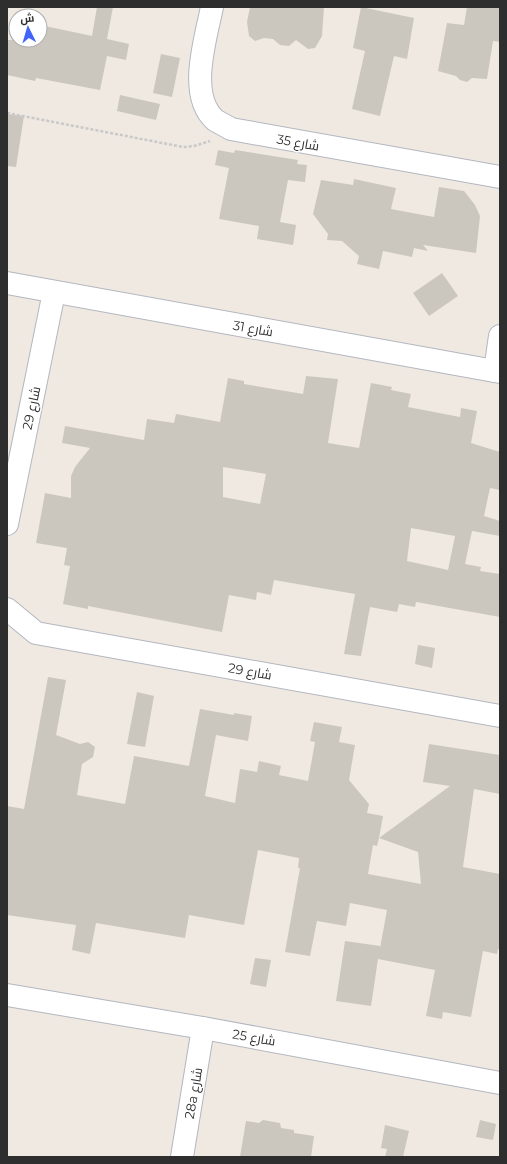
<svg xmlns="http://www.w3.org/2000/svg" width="507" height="1164" font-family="Montserrat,Cairo,sans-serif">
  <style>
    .building { fill: #cbc7bf; fill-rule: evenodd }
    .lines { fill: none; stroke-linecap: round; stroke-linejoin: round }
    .minor-casing { stroke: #b4b7c1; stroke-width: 24 }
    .path { stroke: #c9c9c9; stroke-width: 2.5; stroke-dasharray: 3 2; stroke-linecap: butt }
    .minor { stroke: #fff; stroke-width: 22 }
    .labels { text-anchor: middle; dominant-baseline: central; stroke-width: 3; stroke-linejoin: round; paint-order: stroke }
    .street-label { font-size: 13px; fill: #2e2e2e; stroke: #fff }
  </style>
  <rect width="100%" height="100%" fill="#efe9e1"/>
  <g class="building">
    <polygon points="97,7 113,7 107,39 129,44 126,60 107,56 100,90 36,78 35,81 7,75 7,40 40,40 40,25 92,36"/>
    <polygon points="250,7 324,7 322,36 315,48 308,49 296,40 289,46 280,45 273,39 264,38 255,41 249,36 247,22"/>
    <polygon points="361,7 414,18 407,59 394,56 380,116 352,109 365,51 353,48"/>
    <polygon points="467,7 500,7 500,42 493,41 487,79 472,78 467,82 460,80 456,76 438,71 447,23 464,25"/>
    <polygon points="161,54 180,58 172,97 153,93"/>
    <polygon points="120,95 160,104 156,120 117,111"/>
    <polygon points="7,114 24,116 16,167 7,166"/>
    <polygon points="218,150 234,153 235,150 298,160 297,164 307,165 305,182 288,180 280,222 296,225 293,245 257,239 259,226 219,219 229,168 215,165"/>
    <polygon points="354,179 396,188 391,209 434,217 439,187 464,191 475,205 480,216 476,253 423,245 428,251 414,248 412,257 383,251 379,269 357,264 359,256 342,241 327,240 328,234 313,214 321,180 353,185"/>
    <polygon points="442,273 458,296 429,316 413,293"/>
    <path d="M306 376 338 379 328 443 359 448 371 383 392 387 391 390 411 394 408 407 460 417 461 408 477 411 471 443 500 452V490L490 488 484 516 500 521V536L472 531 465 564 481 567 480 571 500 574V617L416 602 415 607 399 604 397 612 370 607 361 656 344 654 355 594 274 580 271 595 257 592 256 600 229 595 222 632 88 606V609L63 604 70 566 64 565 67 548 36 543 45 493 71 498V476L75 467 90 448 62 443 65 426 144 440 147 419 174 423 176 414 220 422 228 378 244 381V384L303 394ZM223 467 266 474 260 504 223 497ZM411 528 455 536 448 570 407 561Z"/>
    <polygon points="418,645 435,648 432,668 415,664"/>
    <path d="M48 677 66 680 56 735 80 744 88 742 95 747 93 757 82 764 77 795 125 804 134 756 189 766 200 709 234 715V713L252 716 248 741 216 735 205 796 235 803 240 769 257 772 259 761 281 766 279 775 308 781 315 742 310 741 314 722 342 727 339 742 355 745 349 780 369 804 367 813 383 816 379 838 450 786 423 782 429 744 500 755V794L474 789 463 867 500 874V949H498L497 954 483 951 471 1017 443 1012 442 1019 426 1016 435 970 378 959 371 1006 336 1001 345 941 380 946V948L387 910 350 903 346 926 317 921 310 956 285 952 300 868H298L299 858 258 850 244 925 189 915 185 938 96 923 90 954 72 950 76 925 7 915V806L24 809ZM379 838 418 852 421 884 368 874 373 845 377 846Z"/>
    <polygon points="137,692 154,696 145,747 127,744"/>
    <polygon points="255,958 271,960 266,987 250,984"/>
    <polygon points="263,1120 280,1123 281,1128 294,1130 294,1133 314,1136 311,1157 240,1157 246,1121 259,1123"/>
    <polygon points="480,1120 496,1124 493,1140 476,1137"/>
    <polygon points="385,1125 409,1131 403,1157 385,1157 387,1149 381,1148"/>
  </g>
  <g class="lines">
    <defs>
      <g id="minor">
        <path d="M212 7C206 38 187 95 215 120 220 123 226 126 231 129L500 177"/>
        <polyline points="7,283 500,372"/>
        <polyline points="495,371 500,336"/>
        <polyline points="7,524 54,292"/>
        <polyline points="7,609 36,633 500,716"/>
        <polyline points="7,995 203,1028 500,1083"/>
        <polyline points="182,1157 203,1028"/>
      </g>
    </defs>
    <use href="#minor" class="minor-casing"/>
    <polyline class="path" points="7,113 183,147 194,146 210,141"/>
    <use href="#minor" class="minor"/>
  </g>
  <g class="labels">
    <g class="street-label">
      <text transform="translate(298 142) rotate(10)">شارع 35</text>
      <text transform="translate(253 328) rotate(10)">شارع 31</text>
      <text transform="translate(31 408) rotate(-78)">شارع 29</text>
      <text transform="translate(250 671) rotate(10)">شارع 29</text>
      <text transform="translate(254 1037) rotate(10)">شارع 25</text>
      <text transform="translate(193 1093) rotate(-80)">28a شارع</text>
    </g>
  </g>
  <rect width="507" height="1164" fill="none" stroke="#2e2e2e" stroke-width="16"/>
  <g transform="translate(28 28) rotate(355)"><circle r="19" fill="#ffffff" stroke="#ababab"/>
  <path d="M0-3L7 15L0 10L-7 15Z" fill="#4264fb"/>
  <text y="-6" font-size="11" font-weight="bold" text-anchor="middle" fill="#2e2e2e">ش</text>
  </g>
</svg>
